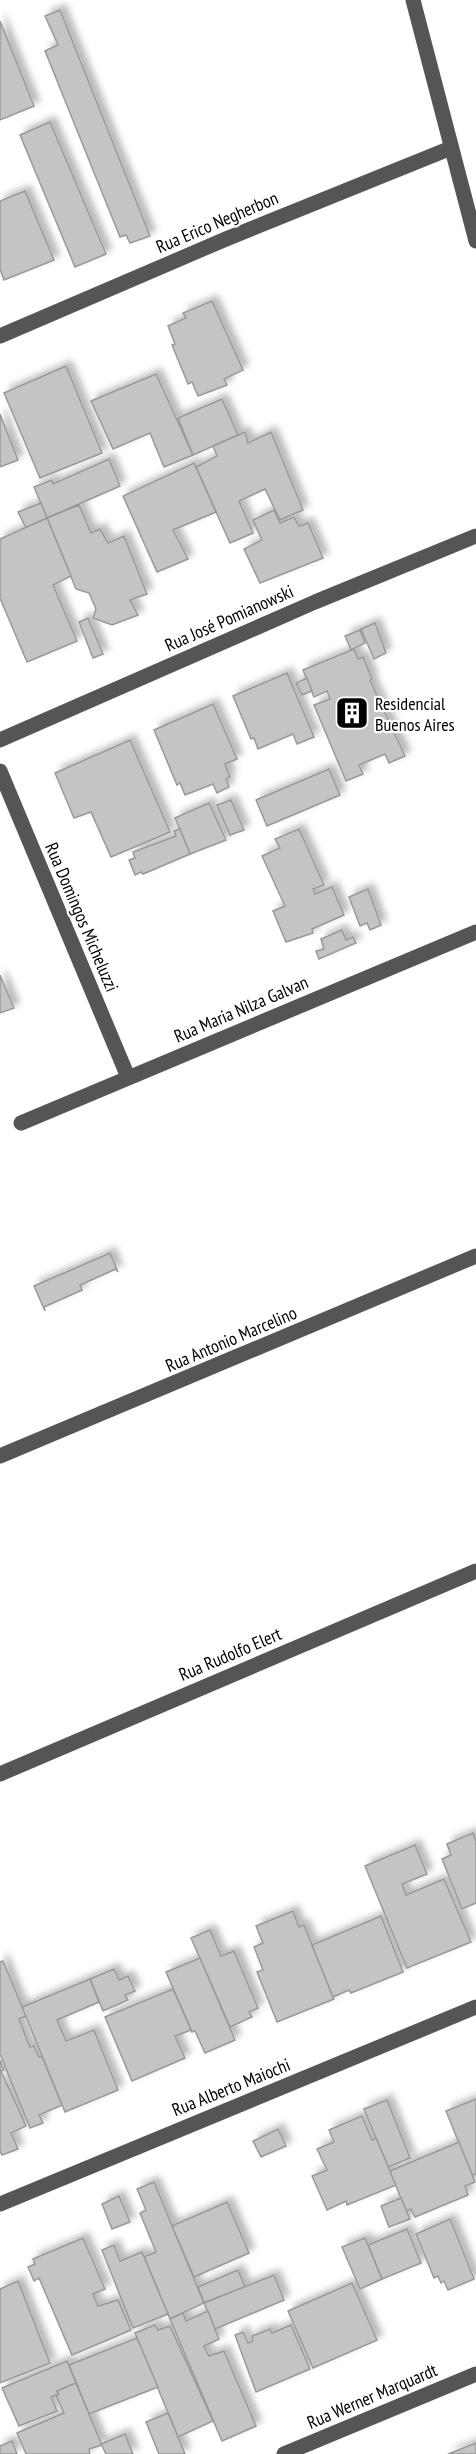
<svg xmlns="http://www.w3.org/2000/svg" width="476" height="2454" font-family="'PT Sans Narrow',sans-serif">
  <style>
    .building { fill: #c4c4c4; stroke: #999; stroke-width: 1.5; filter: url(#shadow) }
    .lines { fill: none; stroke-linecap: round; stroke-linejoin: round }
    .minor { stroke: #555; stroke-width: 15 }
    .labels { text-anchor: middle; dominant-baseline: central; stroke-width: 4.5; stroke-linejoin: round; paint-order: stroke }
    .street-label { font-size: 18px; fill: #000; stroke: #fff }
    .poi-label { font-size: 18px; fill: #000; stroke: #fff; text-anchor: start }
  </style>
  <defs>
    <filter id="shadow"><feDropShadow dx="5.5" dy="-5.5" stdDeviation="3" flood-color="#0004"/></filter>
  </defs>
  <rect width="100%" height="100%" fill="#fff"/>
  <g class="building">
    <polygon points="60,10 150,236 130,243 126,235 120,237 45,51 58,45 45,16"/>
    <polygon points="0,21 34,106 0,120"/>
    <polygon points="50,122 106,254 75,267 20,135"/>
    <polygon points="25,191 54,260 4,280 0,269 0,201"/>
    <polygon points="212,301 243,370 224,379 227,385 198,396 192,382 188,384 172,345 175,344 168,326 186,318 183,313"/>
    <polygon points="66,366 102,453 40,478 4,393"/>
    <polygon points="156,374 193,455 164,467 150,433 113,449 91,401"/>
    <polygon points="222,399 238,435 193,455 178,418"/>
    <polygon points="0,414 18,460 0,467"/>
    <polygon points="245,432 248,443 271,432 303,510 280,520 265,489 239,501 253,533 230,543 196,467 217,456 213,446"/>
    <polygon points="109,459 120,486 47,518 34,487 52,480 53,484"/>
    <polygon points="194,463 216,512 173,530 188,559 157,572 123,496"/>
    <polygon points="41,503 47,518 26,528 18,512"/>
    <polygon points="79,505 91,533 100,529 108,543 124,536 147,594 130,600 138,615 112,625 93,618 96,609 89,593 76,589 47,518"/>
    <polygon points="274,510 280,523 294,517 299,526 308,523 323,558 260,583 244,549 262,540 253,520"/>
    <polygon points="47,518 71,576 53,585 77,641 27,662 0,598 0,539"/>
    <polygon points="88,618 103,654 93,658 79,622"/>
    <polygon points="375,623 386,653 374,659 361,629"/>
    <polygon points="360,630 365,643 351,650 345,636"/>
    <polygon points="354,649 358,659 363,657 372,679 370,680 405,756 389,763 385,754 359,765 363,774 346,781 314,705 330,699 327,691 314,697 303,670"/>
    <polygon points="287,673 314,737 297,744 293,734 258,749 254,738 251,739 233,696"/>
    <polygon points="307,678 312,691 302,695 296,683"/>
    <polygon points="213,704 237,759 225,764 230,777 226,779 229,787 217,793 213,784 185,795 180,783 177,785 154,730"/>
    <polygon points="130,740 170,832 111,857 91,812 74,818 55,773"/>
    <polygon points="329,769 340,795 267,826 256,800"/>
    <polygon points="231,800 244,830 230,835 217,805"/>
    <polygon points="209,803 226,840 190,854 175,818"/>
    <polygon points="180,829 190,854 143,874 141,872 135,875 129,860 135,858 133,852 176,836 174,831"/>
    <polygon points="299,829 324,885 313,889 315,894 332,887 344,915 312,929 313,933 286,942 273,911 285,906 262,856 280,848 275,839"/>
    <polygon points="368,889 381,925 370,930 367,923 360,926 349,897"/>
    <polygon points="342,930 346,940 353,937 356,943 319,959 316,951 324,949 321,939"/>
    <polygon points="0,975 14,1008 0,1013"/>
    <polygon points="110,1253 118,1272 116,1269 80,1285 82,1290 44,1307 45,1311 34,1286"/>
    <polygon points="473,1833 476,1841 476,1903 462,1909 442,1859 451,1855 447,1844"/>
    <polygon points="415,1845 427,1874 402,1884 406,1895 444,1879 471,1942 407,1968 365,1866"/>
    <polygon points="293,1911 299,1927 304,1925 334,1999 277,2022 257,1972 263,1970 254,1947 263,1943 256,1926"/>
    <polygon points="381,1916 403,1972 351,1993 349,1990 333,1997 312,1945"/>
    <polygon points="210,1930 221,1956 234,1951 258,2008 249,2012 252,2017 230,2027 191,1938"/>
    <polygon points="200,1958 235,2040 205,2053 195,2031 192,2032 166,1972"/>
    <polygon points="3,1961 26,2016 19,2019 30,2047 34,2046 39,2057 42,2056 62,2105 39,2115 43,2123 30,2128 0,2054 0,1962"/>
    <polygon points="114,1969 119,1980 128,1976 135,1991 125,1995 128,2000 103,2011 90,1979"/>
    <polygon points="90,1979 99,2002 57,2020 66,2041 94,2030 118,2090 65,2112 22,2007"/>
    <polygon points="173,1989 191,2030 175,2036 185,2058 132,2081 105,2017"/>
    <polygon points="0,2060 4,2070 1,2071 26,2126 11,2133 18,2149 2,2155 0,2151"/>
    <polygon points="476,2099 476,2174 472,2175 446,2111"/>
    <polygon points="387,2100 410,2158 388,2167 364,2109"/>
    <polygon points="362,2116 372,2140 376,2138 396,2185 347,2205 346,2201 327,2210 312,2176 327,2170 317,2149 334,2142 329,2130"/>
    <polygon points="278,2129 286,2146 261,2157 253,2141"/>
    <polygon points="459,2142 475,2182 465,2186 468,2195 415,2217 411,2209 406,2211 390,2171"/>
    <polygon points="154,2182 204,2303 170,2319 144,2257 156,2252 140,2213 146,2210 137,2189"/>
    <polygon points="119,2196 130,2222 112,2229 102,2204"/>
    <polygon points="401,2198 410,2219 389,2227 381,2206"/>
    <polygon points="227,2202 249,2253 194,2277 172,2226"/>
    <polygon points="450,2219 474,2279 448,2290 444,2281 441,2283 438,2276 434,2278 416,2234"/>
    <polygon points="407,2229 421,2263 382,2279 368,2245"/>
    <polygon points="83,2238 105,2289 93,2294 98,2306 118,2300 131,2330 72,2355 39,2278 34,2281 28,2267 35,2264 33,2259"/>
    <polygon points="365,2238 382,2279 360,2289 342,2247"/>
    <polygon points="114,2245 120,2261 142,2252 168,2314 133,2328 102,2250"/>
    <polygon points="238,2270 245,2287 204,2303 198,2287"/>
    <polygon points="274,2275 284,2300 215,2329 204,2303"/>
    <polygon points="18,2281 50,2363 0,2383 0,2289"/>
    <polygon points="352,2283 377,2340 313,2368 288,2311"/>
    <polygon points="208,2311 219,2339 204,2346 209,2356 224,2351 256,2426 222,2441 170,2319 183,2313 186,2321"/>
    <polygon points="155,2325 158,2330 170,2326 213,2421 178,2437 135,2333"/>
    <polygon points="291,2325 310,2369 256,2392 235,2335 243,2332 248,2343 253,2341 252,2336 270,2329 272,2333"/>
    <polygon points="137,2338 158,2387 89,2414 69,2365"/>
    <polygon points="67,2361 76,2383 57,2391 59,2394 51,2397 57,2411 19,2426 2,2388"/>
    <polygon points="76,2383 102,2445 89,2449 90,2454 26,2454 17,2433 64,2413 56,2395 59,2394 57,2391"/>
    <polygon points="168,2413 178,2437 185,2454 159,2454 146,2422"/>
    <polygon points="125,2434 133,2454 106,2454 101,2444"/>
    <polygon points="12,2441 17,2454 0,2454 0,2446"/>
    <polygon points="476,2443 476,2454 448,2454"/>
  </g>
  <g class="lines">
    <g class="minor">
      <polyline points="413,0 476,241"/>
      <polyline points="0,336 226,239 451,148"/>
      <polyline points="0,740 315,602 476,536"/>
      <polyline points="0,771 128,1077"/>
      <polyline points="21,1123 476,932"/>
      <polyline points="0,1456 476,1256"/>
      <polyline points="0,1774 476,1571"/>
      <polyline points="0,2204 476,2007"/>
      <polyline points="284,2454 476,2374"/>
    </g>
  </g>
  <defs>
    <symbol id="building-square" viewBox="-11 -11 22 22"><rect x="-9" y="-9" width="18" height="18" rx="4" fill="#000" stroke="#fff"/><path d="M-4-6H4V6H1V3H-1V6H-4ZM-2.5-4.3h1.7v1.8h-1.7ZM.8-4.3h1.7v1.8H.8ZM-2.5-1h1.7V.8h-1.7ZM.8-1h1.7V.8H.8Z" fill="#fff"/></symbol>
  </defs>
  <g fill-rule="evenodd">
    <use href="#building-square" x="333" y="694" width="38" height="38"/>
  </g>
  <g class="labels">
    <g class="street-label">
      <text transform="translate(217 222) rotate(-23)">Rua Erico Negherbon</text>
      <text transform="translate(229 618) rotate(-24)">Rua José Pomianowski</text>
      <text transform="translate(82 917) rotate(67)">Rua Domingos Micheluzzi</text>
      <text transform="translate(241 1009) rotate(-23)">Rua Maria Nilza Galvan</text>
      <text transform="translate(231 1339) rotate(-23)">Rua Antonio Marcelino</text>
      <text transform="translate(230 1654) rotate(-23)">Rua Rudolfo Elert</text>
      <text transform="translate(231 2087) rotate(-22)">Rua Alberto Maiochi</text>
      <text transform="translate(372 2396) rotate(-23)">Rua Werner Marquardt</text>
    </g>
    <g class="poi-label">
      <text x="375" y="703">Residencial<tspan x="375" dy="21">Buenos Aires</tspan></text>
    </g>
  </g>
</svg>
